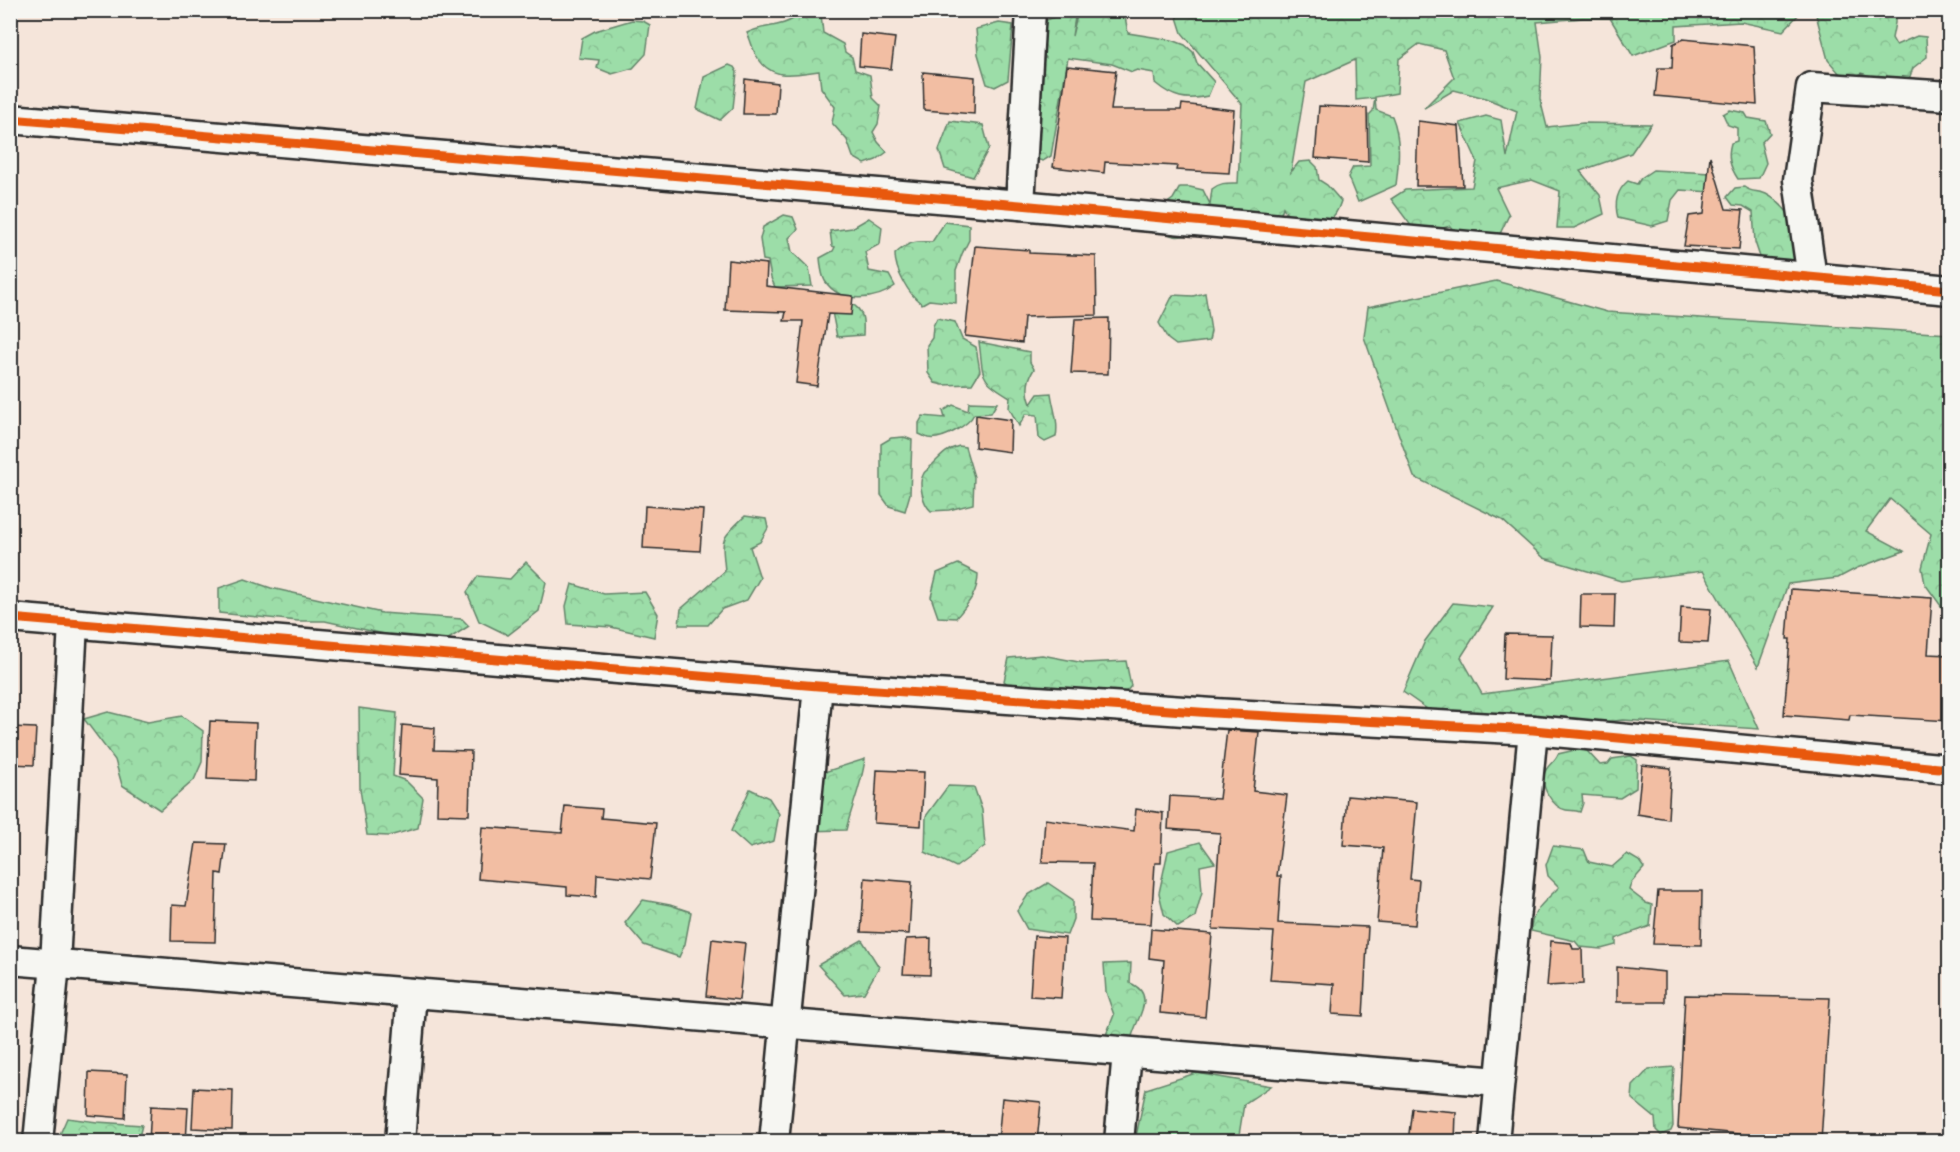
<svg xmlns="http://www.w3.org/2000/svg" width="1960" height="1152" font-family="Dekko,sans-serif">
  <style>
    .forest { fill: url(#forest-crowns); stroke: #64846a; stroke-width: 1.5 }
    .building { fill: #f2bea3; stroke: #2b2b2b; stroke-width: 1.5 }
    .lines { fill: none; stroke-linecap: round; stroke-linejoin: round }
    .minor-casing { stroke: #2b2b2b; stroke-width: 33 }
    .minor { stroke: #f6f6f2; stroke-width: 28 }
    .cycleway-casing { stroke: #f6f6f2; stroke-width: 13 }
    .cycleway { stroke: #e8590c; stroke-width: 9 }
  </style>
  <defs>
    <pattern id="forest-crowns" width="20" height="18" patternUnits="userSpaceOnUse" patternTransform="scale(1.5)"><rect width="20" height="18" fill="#9cdda8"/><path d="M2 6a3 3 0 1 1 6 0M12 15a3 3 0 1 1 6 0" fill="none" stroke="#87be91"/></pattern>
  </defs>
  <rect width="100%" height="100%" fill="#f5e5da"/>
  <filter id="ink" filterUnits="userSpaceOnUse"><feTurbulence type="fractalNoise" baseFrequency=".0167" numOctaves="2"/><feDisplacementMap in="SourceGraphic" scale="12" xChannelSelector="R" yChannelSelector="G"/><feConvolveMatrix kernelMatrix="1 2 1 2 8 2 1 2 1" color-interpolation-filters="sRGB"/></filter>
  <g filter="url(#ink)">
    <g class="forest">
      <path d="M1797 10 1799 14 1783 31 1741 22 1676 26V40L1633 56 1610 18H1583L1537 22 1542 57 1540 99 1547 127 1583 123 1651 124 1631 153 1580 171 1600 195 1604 214 1574 228H1557L1560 191 1532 180 1496 188 1509 215 1496 242H1463L1450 226 1418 235 1391 199 1405 190 1472 187 1477 161 1460 123 1486 116 1501 120 1507 157 1517 111 1485 98 1454 90 1424 108 1454 78 1444 50 1419 44 1399 59 1397 93 1375 97 1376 110 1392 116C1401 138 1399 162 1396 185L1358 202 1348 177 1353 167 1370 166 1369 115 1373 111 1375 98 1356 100 1355 60 1306 82 1291 172 1299 162 1311 161 1317 167 1319 180 1327 185 1341 201C1333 228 1318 224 1294 228L1283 207 1274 236C1258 227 1230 204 1212 210L1199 232C1178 238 1172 240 1156 225L1159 209 1173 199 1180 187H1190L1203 190 1210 204 1212 189C1221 182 1227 183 1238 183L1242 104 1182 33 1175 11Z"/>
      <path d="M792 11H824L821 14 823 33 843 44 845 52 852 57 855 70 870 75 873 98 881 106 878 124 873 132 878 142 887 152 876 160 865 164 853 157 847 140 832 123 835 107 821 88 819 71C795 74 771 82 756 55 752 48 751 40 747 33 762 25 779 28 793 19Z"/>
      <path d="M1070 11H1076L1072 36 1078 11H1124L1128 33 1172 40 1185 45 1193 52 1197 63 1214 82 1208 96C1186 101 1173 98 1155 83L1154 73 1137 70 1132 72 1112 64 1068 58 1051 156 1043 161 1032 158 1016 161 1009 142 1020 133 1036 62 1046 58 1038 46 1044 21Z"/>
      <polygon points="1815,11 1895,11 1895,23 1892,38 1896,45 1917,36 1926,37 1927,57 1913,68 1909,79 1877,78 1861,73 1858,76 1845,80 1828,60"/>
      <polygon points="632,20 643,21 650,25 646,54 633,68 612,74 597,68 599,60 579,58 582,38 595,31"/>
      <polygon points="999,23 1013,25 1008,80 995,87 987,84 978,54 976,29"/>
      <polygon points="729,65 734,67 737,72 733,108 720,120 697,109 704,77"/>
      <path d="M1730 110 1745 113 1748 118 1766 121 1770 133 1761 143 1766 163 1759 178 1738 179C1730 167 1727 157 1731 143L1737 141V128L1728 125 1723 114Z"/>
      <polygon points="950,121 983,125 989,148 973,177 945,169 939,150"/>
      <path d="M1653 170 1711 173V192L1680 190 1672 200 1668 221 1652 226 1618 218C1614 203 1616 191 1628 181L1637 184 1641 178Z"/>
      <path d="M1744 187C1752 193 1758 190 1766 194 1790 206 1802 237 1814 259L1786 264 1762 263 1755 242 1753 212 1743 206 1733 205 1727 197 1735 188Z"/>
      <polygon points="784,215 793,217 798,229 789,238 792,252 809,268 812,286 775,287 771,278 768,261 763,260 760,239 763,227"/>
      <path d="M869 218 882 227 880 244 865 252 869 271 889 275 895 286C876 301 840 304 825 281 821 274 821 266 820 258L833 251 835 247 832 246 830 231 852 228Z"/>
      <path d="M945 222 969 225V240L962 254 956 271V303L929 300 922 304C908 294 895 270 895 254 908 242 915 241 932 242Z"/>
      <polygon points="1496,281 1607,312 1949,334 1949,617 1925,584 1922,568 1931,534 1890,499 1866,531 1904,551 1857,568 1838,578 1788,584 1758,667 1703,571 1621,581 1544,558 1502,520 1414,477 1364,337 1368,307"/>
      <polygon points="1205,293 1211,331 1209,341 1176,345 1168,339 1159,323 1173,295 1193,296"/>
      <path d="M849 302C864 310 864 319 863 335L837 337 832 312Z"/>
      <polygon points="937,318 955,322 962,339 976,347 980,371 972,384 943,385 935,383 928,373 927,345 932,338 933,326"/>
      <path d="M979 342 1030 352V362L1034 369C1027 380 1026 392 1031 404L1038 394 1051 393C1053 409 1059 421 1056 437L1045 442 1039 438 1037 415 1026 414 1019 426 1009 408 1010 397C978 378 984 378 979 342Z"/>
      <path d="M969 402 997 403 991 413 974 414C969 425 942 441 928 438 925 437 922 435 919 434V423L923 416 945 418 943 411 953 405 968 411Z"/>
      <polygon points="904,437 912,440 910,494 905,511 889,506 881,495 881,444 891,438"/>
      <path d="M959 446 965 447 974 477 973 504 949 510 931 511C923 504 918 484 923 475 925 470 926 472 929 468 940 458 944 450 959 446Z"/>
      <path d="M745 516 766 519 768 528 760 542 750 547 760 578 747 600 722 609 708 625H679L681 609 725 571C722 537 719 541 745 516Z"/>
      <polygon points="526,562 546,582 539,611 508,635 479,621 467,592 478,576 510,579"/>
      <path d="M958 564 978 574C978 593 968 604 956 618L938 617 931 597 937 573Z"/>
      <polygon points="245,579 271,588 382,613 462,619 469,626 447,640 423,639 398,637 325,621 298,621 219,613 219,588"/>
      <polygon points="572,584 604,594 645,592 658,614 654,637 611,627 568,624 566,606"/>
      <polygon points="1453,603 1493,607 1461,657 1482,694 1729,661 1759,729 1623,720 1533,730 1433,713 1403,692 1425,641"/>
      <polygon points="1042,655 1084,663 1126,661 1131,686 1120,699 1030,701 1004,681 1009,658"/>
      <polygon points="359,708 397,713 393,776 406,781 423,798 418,828 389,836 367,835 360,789"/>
      <polygon points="108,712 148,722 182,716 203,731 202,762 194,780 160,810 122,785 115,760 84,719"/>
      <path d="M1579 749 1587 751 1600 765 1608 764 1612 759 1631 756 1637 760 1636 788 1620 798 1582 795 1583 803 1580 812C1575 810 1571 811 1566 810 1552 807 1539 785 1545 772 1548 764 1555 762 1558 754Z"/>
      <path d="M865 759C862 784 852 805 846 830L804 831 821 773Z"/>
      <polygon points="948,786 974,787 982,810 985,846 956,867 925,852 926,816"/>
      <polygon points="750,789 769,798 779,814 774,841 750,848 731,831"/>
      <polygon points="1200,842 1215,863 1200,866 1202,892 1195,917 1178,927 1164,914 1159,893 1168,851"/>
      <path d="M1553 846 1584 850 1589 862 1612 867 1627 854 1639 861 1644 868 1631 883 1629 890 1646 903 1652 905 1650 926C1639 931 1625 934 1616 939V945L1601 949 1580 947 1575 941 1531 931C1530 911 1546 901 1559 887L1548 876 1546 865Z"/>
      <polygon points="1048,883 1073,900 1073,919 1067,935 1027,929 1017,911 1028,895"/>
      <polygon points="643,900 670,905 691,912 685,944 679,957 644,945 625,923"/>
      <polygon points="862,940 879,967 864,993 845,995 818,965"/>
      <path d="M1131 963 1130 983C1151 992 1144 1007 1137 1023 1133 1032 1130 1042 1127 1051L1104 1040 1114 1015 1106 992 1104 964Z"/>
      <polygon points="1674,1067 1672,1096 1673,1126 1671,1131 1661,1135 1656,1130 1655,1118 1632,1099 1633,1086 1649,1069"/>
      <polygon points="1196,1073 1271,1086 1244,1104 1239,1135 1226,1141 1135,1141 1146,1089"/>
      <polygon points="67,1118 97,1122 142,1125 138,1141 57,1141"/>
    </g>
    <g class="building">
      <polygon points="861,34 895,38 891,69 859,66"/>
      <polygon points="1683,39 1754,46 1757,105 1655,96 1658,68 1672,68 1673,44"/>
      <polygon points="1067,66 1116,71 1111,110 1181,110 1182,104 1234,110 1229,173 1176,170 1177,166 1105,162 1104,173 1053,167"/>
      <polygon points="923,72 975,77 974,114 924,110"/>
      <polygon points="745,79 778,83 776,114 743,114"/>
      <polygon points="1319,106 1367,108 1368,162 1315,158"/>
      <polygon points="1418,121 1459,126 1463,186 1416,186"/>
      <polygon points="1710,156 1726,209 1743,210 1739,249 1684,246 1689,216 1704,214"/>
      <polygon points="975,246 1029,250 1029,253 1096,256 1097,315 1024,317 1022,343 965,336"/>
      <polygon points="728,260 767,264 766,286 853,296 851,315 828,314 817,386 796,383 803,321 784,321 786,312 725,310"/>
      <polygon points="1109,318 1108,374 1071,373 1075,319"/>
      <polygon points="976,415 1011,420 1010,452 975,447"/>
      <polygon points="645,506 703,510 700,551 643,548"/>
      <polygon points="1791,589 1932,598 1928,654 1950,655 1950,721 1850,715 1849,720 1784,715 1790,639 1787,639"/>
      <polygon points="1581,594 1615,594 1614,628 1580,627"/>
      <polygon points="1681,607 1711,609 1708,643 1679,642"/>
      <polygon points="1505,634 1552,635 1550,681 1503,679"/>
      <polygon points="210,721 256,723 254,781 207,779"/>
      <polygon points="402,725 435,728 434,750 471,751 469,815 437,814 438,778 399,775"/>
      <polygon points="10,727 36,728 34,765 10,764"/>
      <polygon points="1227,730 1259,732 1253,791 1287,795 1277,876 1281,876 1278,923 1368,927 1363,1016 1332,1014 1334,984 1270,980 1274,932 1213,929 1220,833 1168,829 1170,796 1219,799"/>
      <polygon points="1642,765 1671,768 1668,819 1637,814"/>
      <polygon points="877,770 924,772 921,826 874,823"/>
      <polygon points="1347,796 1417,802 1410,879 1419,880 1415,925 1377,922 1383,848 1343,845"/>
      <polygon points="565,806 602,809 601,818 656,823 650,879 597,874 596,897 567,895 567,887 478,879 482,827 562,833"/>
      <polygon points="1136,809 1163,813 1161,863 1155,863 1151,924 1090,921 1093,863 1042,862 1045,819 1134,831"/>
      <polygon points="196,843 226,844 222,874 217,873 215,942 171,941 172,905 186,906"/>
      <polygon points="865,878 912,882 909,934 861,932"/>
      <polygon points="1658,891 1702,891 1701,945 1653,944"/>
      <polygon points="1151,929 1212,934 1205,1017 1160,1013 1164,960 1149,958"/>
      <polygon points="1034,936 1065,938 1061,998 1030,996"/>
      <polygon points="931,938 930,975 903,974 906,939"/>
      <polygon points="712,939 745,943 739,1000 706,996"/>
      <polygon points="1551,941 1571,943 1573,949 1582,949 1583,984 1547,986"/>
      <polygon points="1617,967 1665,972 1665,1002 1617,1002"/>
      <polygon points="1685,995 1830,998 1821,1142 1678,1128"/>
      <polygon points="89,1072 127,1074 125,1118 88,1115"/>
      <polygon points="194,1088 233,1090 232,1130 192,1128"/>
      <polygon points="1002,1098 1041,1102 1037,1142 998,1142"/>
      <polygon points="151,1106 188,1108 186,1142 149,1142"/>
      <polygon points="1412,1108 1456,1112 1455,1142 1408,1142"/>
    </g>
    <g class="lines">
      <defs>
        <g id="minor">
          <polyline points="10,119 1020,205 1950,290"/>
          <polyline points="1020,205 1031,10"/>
          <polyline points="1812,278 1798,180 1811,87 1950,96"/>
          <polyline points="10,618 818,686 1213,713 1533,730 1950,769"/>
          <polyline points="10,960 1499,1082"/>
          <polyline points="38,1142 55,964 73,623"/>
          <polyline points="400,1142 412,993"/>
          <polyline points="774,1142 818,686"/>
          <polyline points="1119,1142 1127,1052"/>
          <polyline points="1494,1142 1533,730"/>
        </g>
      </defs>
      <use href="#minor" class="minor-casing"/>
      <use href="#minor" class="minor"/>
      <defs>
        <g id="cycleway">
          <polyline points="10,119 1020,205 1950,290"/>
          <polyline points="10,618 818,686 1213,713 1533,730 1950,769"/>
        </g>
      </defs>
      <use href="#cycleway" class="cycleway-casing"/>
      <use href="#cycleway" class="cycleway"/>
    </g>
  </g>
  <rect width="1960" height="1152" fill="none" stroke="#f6f6f2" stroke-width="36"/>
  <rect x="18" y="18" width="1924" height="1116" fill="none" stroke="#2b2b2b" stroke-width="2" filter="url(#ink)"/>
</svg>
